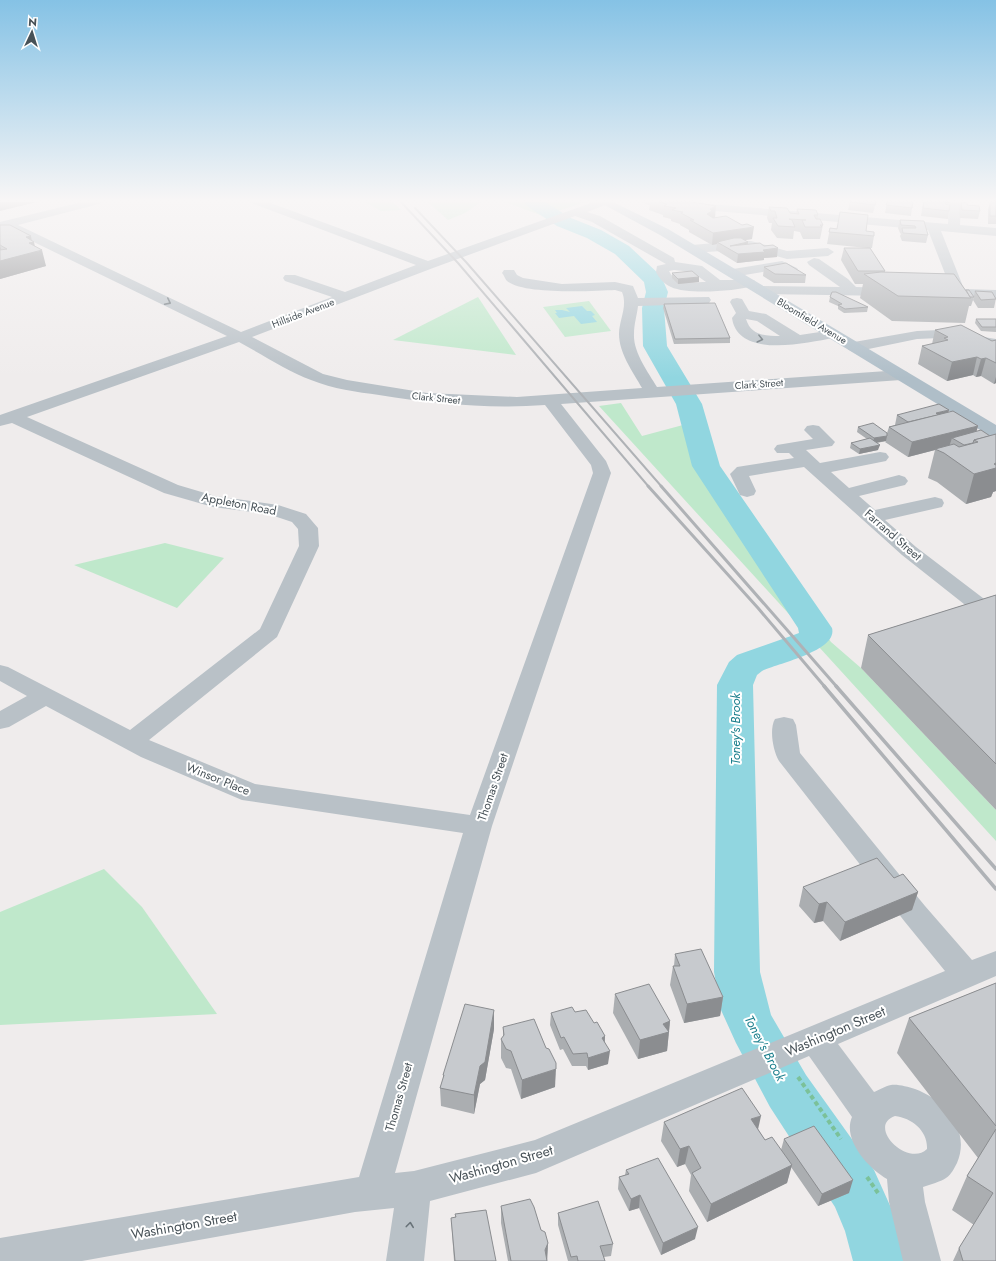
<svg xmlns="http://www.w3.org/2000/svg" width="996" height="1261" font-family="Jost,sans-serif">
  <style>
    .green { fill: #bfe8cb }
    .water { fill: #91d6e0 }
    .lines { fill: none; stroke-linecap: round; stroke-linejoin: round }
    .river { fill: #91d6e0; fill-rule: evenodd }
    .path { stroke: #7bc199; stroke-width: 4; stroke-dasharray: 4.5 3; stroke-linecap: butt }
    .minor { fill: #b9c1c7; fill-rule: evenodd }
    .major { fill: #afbec8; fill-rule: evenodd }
    .rail-far2 { stroke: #afb2b6; stroke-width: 2 }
    .rail-far1 { stroke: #afb2b6; stroke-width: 3 }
    .rail { stroke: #afb2b6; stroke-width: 3.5 }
    .wall { fill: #abaeb1 }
    .shaded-wall { fill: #8b8d90 }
    .building { fill: #c7cace; stroke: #8b8d90 }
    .oneway { stroke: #697379 }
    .labels { text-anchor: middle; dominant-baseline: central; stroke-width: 4; stroke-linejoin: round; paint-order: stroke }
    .far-street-label { font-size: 10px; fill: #475157; stroke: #fff }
    .street-label { font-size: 12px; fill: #475157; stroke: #fff }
    .water-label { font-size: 13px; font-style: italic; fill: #1c7f8d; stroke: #fff }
    .near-street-label { font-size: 14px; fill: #475157; stroke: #fff }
  </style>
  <rect width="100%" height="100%" fill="#efecec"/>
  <g class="green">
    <polygon points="365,202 393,202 401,210 381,211"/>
    <polygon points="428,202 481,202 465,213 448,220"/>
    <polygon points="505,202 585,202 543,216"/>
    <polygon points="478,297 516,355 393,340"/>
    <polygon points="589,301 611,331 565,337 543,307"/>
    <polygon points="621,403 642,436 683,425 700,426 711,469 831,642 861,668 996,810 996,841 599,406"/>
    <polygon points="165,543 224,558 177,608 74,565"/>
    <polygon points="104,869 142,907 217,1014 0,1025 0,912"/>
    <polygon points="890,1228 903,1261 869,1261"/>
  </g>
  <polygon class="water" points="582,306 587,311 591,311 595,315 592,316 597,322 581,324 574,316 559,318 555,313 557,313 555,310 562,310 570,312 566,308"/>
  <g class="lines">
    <path class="river" d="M524 202H545L571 218 601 230 629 246 661 276 668 292 664 308 667 346 702 404 720 466 832 628C838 651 778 663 762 671L757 675 753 685 760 972 771 1015 806 1075 874 1170 901 1230 911 1261H853L845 1231 835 1207 770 1107 736 1043 721 1010 714 972 717 685 729 662 737 655 791 636 799 633 798 628 692 466 676 404 643 346 642 308 646 292 644 282 615 254 587 238 557 226 527 206Z"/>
    <g class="path">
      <polyline points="798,1077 841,1139"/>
      <polyline points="867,1177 878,1193"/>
    </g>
    <g class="minor">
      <path d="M82 202H101L99 204 18 225 241 332 332 297 285 281 283 278 285 275H295L345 292 416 265 254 204 252 202H268L428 261 594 202H610L608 204 587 212 600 216 674 258 675 262 702 266 720 280H754L756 283 754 286C735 291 688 295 671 287 664 284 659 278 656 272L657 266 666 264 592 222 575 216 433 268 252 337 323 374 347 380 427 393 517 397 642 388C633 372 619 353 619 334 619 320 628 306 622 292L615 290C594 291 523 295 507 281 505 279 504 275 502 273L504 270H514L517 275 523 278 562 284 615 282 633 286 638 298 709 297 711 300 709 303 704 304 638 306C637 315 634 324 634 334 633 352 648 372 657 387L901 370 907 372 909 375 907 378 901 380 561 404 606 461 611 473 492 826 395 1173 414 1171 535 1140 945 971 905 922 779 761C773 751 769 729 775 719L784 717 793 719 796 725 800 753 925 906 972 960 996 951V976L838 1044 874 1092C879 1090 885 1086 891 1085 898 1084 908 1087 915 1089 945 1100 971 1130 957 1163 954 1168 952 1174 946 1178 940 1182 931 1184 923 1187L925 1202 941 1261H903L889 1202 887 1179C869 1169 842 1140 852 1117L809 1056 536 1173 430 1201 424 1261H386L394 1208 355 1212 82 1261H0V1238L359 1177 463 833 242 800 141 757 46 706 9 727 0 729V711L27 696 0 681V665L8 667 130 730 260 629 299 546 298 529 292 522 268 514 213 507 164 493 12 423 0 426V415L227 336 5 228H0V222ZM674 270 692 272 706 282C693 282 676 286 669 271ZM239 342C263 355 287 371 311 380 333 389 357 392 379 395 435 404 489 409 545 405L591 465 593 473 470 815 255 784 149 740 277 637 319 546 318 528 306 514 278 505 215 496 178 485 27 417ZM895 1116C912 1118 928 1131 927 1149 908 1168 866 1126 895 1116Z"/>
      <polygon points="642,202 686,202 948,224 949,202 961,202 960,225 996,228 996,236 941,231 964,289 996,290 996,298 936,296 934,293 936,290 951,289 928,230 648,205"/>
      <polygon points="737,241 751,241 787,251 828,248 834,252 828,256 787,259 751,249 692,253 686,249 692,245"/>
      <polygon points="814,258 819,259 848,279 856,287 891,288 896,289 898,292 896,295 891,296 761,294 756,293 754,290 756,287 761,286 840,287 809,265 807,262"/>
      <polygon points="782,261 797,268 799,271 797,274 787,274 780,269 733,277 728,276 726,273 728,270 733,269"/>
      <path d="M737 298 742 299 749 311 766 314 800 335 833 330 838 331 840 334 838 337 833 338C806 343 738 359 732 318L736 313 730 302 732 299ZM746 319 757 321 780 336C766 336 751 336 746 319Z"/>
      <polygon points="940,330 996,339 996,349 940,338 917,339 854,352 849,350 846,347 849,344 854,342 917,331"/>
      <polygon points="813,425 819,426 835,442 832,446 806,450 820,463 880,452 886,453 889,457 886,461 831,472 849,488 899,475 905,477 908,481 905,485 859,496 875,510 935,497 942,499 944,503 942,507 885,520 916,547 996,608 996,625 988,623 902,555 804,467 749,476 756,491 754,495 747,497 740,495 730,474 737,467 794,458 789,453 777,453 774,449 777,445 813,439 804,430 807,426"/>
    </g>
    <polygon class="major" points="599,202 613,202 668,229 996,425 996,437 990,436 660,235"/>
    <g class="rail-far2">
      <polyline points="401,202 458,263 649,487"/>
      <polyline points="415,208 466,262 662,487"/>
    </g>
    <g class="rail-far1">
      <polyline points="648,486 758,608 825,687"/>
      <polyline points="661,486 837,687"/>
    </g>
    <g class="rail">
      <polyline points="824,686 996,889"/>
      <polyline points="836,686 996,869"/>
    </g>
  </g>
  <g class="wall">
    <polygon points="650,202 692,202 715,218 714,218 752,239 745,240 748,244 777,257 764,258 764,260 737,263 716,250 717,244 712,245 689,232 689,230 680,225 680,224 671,221 671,219 663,217 663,215 649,210"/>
    <polygon points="850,202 876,202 873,213 848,210"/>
    <polygon points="887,202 912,208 911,216 885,213"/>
    <polygon points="923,202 949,202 948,204 949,211 948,219 921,216"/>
    <polygon points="961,202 967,205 980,211 978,219 960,218 959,210"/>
    <polygon points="990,202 996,202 996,224 988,224 988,209"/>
    <polygon points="769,207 790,213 796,213 797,209 818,215 818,219 823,225 820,239 803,239 800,232 794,231 793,239 777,238 771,230 772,223 769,223 767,218"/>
    <polygon points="900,220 924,221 928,235 926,243 902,241 900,236 901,234 900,233 898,228"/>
    <polygon points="0,225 32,241 46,266 0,279"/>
    <polygon points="830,228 866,231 874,236 872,248 870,248 885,271 885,272 966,290 974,297 971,306 969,306 965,323 892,321 860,298 863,284 855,284 841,260 844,248 867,248 827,244"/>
    <polygon points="764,267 806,275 805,283 774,283 763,276"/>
    <polygon points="672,273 699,277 699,282 678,284 672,278"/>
    <polygon points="975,291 996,298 994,308 978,308 973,300"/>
    <polygon points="830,297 868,307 867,312 844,313 838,309 838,306 829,302"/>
    <polygon points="664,304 730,338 730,343 674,344 663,308"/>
    <polygon points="976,319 996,319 996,332 981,331 975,323"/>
    <polygon points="935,330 992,341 996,340 996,383 994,384 981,376 976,377 973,375 947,381 918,364 922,346 932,344"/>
    <polygon points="948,412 976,431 990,436 996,434 996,491 993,492 991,497 966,504 937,482 928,478 935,450 908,457 885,442 886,441 877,443 878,450 859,454 850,448 851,443 867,439 857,432 858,427 887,433 889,427 895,425 897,415"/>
    <polygon points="996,595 996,810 861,668 868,635"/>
    <polygon points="894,878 918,892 912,910 840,941 823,921 814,923 799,906 803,887"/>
    <polygon points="675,954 723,997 720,1016 684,1023 670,985 673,966 674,966"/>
    <polygon points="996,983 996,1261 953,1261 959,1248 974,1225 952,1210 967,1176 978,1158 897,1053 909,1018"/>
    <polygon points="615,994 670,1021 667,1051 638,1059 613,1013"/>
    <polygon points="551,1013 594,1023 605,1036 605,1042 608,1064 588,1070 586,1066 572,1066 563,1049 560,1050 550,1025"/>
    <polygon points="503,1027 555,1087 521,1099 511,1069 506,1068 501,1058 501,1039 503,1037"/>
    <polygon points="494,1029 485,1080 480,1084 474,1114 441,1106 440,1088 443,1080 443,1075"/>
    <polygon points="664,1122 758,1129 765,1140 781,1150 784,1139 849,1193 818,1206 791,1167 787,1183 707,1222 689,1191 691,1175 685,1164 677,1167 661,1141"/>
    <polygon points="626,1170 695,1239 661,1255 639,1208 629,1211 618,1189 619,1177 625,1175"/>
    <polygon points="501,1206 541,1230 548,1243 547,1261 508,1261 501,1223"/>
    <polygon points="558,1213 613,1244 611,1256 604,1257 605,1261 568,1261 558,1225"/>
    <polygon points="455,1214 496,1261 454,1261 451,1218 455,1217"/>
  </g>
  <g class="shaded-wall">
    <polygon points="0,202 37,202 0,211"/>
    <polygon points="716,206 715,218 712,219 707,214 710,209"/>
    <polygon points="754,227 752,239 720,244 717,242 717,244 712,245 713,233"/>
    <polygon points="31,236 32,242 34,242 36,252 42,250 46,266 0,279 0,245 4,260 26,237"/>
    <polygon points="748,242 747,250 730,246"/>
    <polygon points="778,248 777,257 764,258 764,260 737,263 738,254 763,250"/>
    <polygon points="699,277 699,282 678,284 678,279"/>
    <polygon points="977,357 973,375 947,381 952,362"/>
    <polygon points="986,358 981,376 976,377 981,359"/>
    <polygon points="996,377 996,383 994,384"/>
    <polygon points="949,410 947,420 936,413"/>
    <polygon points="978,426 974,441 952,438 949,447 935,449 935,450 908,457 912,442"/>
    <polygon points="887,436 886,441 873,443 874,438"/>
    <polygon points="880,445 878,450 859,454 860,449"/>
    <polygon points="996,463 996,491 993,492 991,497 966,504 974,474"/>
    <polygon points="918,892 912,910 840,941 845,922"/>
    <polygon points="827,902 823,921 814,923 819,904"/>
    <polygon points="723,997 720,1016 684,1023 687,1004"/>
    <polygon points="494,1010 494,1029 485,1080 480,1084 474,1114 474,1095 480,1066"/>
    <polygon points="670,1021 667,1051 638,1059 640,1040 663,1024"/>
    <polygon points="605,1036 604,1049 602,1038"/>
    <polygon points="610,1051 608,1064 588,1070 588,1058"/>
    <polygon points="556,1069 555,1087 521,1099 522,1080"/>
    <polygon points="761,1116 757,1134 751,1119"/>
    <polygon points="689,1146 685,1164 677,1167 680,1149"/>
    <polygon points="792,1165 787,1183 707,1222 711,1204"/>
    <polygon points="853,1180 849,1193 818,1206 822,1194"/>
    <polygon points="640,1195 639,1208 629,1211 631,1199"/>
    <polygon points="698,1227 695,1239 661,1255 663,1243"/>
    <polygon points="548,1243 547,1261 545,1250"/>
  </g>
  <g class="building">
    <polygon points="659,202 692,202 716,206 710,209 712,211 707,214 713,218 726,216 742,225 747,224 754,227 713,233 690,220 694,220 681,213 683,212 672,210 676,208 664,206 667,204"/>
    <polygon points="850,202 876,202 875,205"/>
    <polygon points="887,202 913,202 912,208 886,205"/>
    <polygon points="924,202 949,202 949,203 945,202 945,204 950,205 949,211 923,208"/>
    <polygon points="961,202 967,203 967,205 979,206 980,211 962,210"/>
    <rect x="990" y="202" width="6" height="14"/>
    <polygon points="769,207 787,208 790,213 799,214 797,209 816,210 818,215 814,215 816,219 820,219 823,225 820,225 822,227 805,227 802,220 806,220 789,219 792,220 795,227 778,226 773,218 777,218 775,211 771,211"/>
    <polygon points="840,212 868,215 866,231 874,232 874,236 829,232 830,228 837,229"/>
    <polygon points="900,220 924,221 928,235 903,233 902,228 916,228 915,226 901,225"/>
    <polygon points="0,225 10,225 31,236 26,237 34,242 29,243 42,250 0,261 0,250 7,249 0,245"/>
    <polygon points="734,238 741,238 748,242 730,246 760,243 764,246 773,245 778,248 763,250 765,252 738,254 717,242"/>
    <polygon points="844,248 870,248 885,271 858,271"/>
    <polygon points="786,263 806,275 775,274 764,267"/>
    <polygon points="692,271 699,277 678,279 672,273"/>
    <polygon points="881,272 954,274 971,298 898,296 864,274"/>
    <polygon points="966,290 969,290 974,297 970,297"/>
    <polygon points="975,291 992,292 996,299 981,300"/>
    <polygon points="832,292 836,292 868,307 845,309 838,305 842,304 830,297"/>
    <polygon points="715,303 730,338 675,339 664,304"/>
    <polygon points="976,319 996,319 996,327 982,327"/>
    <polygon points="961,325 992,341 996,340 996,363 986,358 981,359 977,357 952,362 922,346 948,340 944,338 948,337 935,330"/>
    <polygon points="939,404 949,410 936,413 938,415 908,422 897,415"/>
    <polygon points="953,411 978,426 912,442 889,427"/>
    <polygon points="873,423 887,433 887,436 874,438 858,427"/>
    <polygon points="981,430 990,436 974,440 973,443 964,445 952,438"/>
    <polygon points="996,434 996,463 994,464 996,465 996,468 974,474 944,453 935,449 954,444 959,447 978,442 974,440"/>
    <polygon points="870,438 880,445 860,449 851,443"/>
    <polygon points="996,595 996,764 868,635"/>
    <polygon points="877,858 894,878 903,874 918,892 845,922 827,902 819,904 803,887"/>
    <polygon points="701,949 723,997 687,1004 673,966 680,966 675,954"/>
    <polygon points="996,983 996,1126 909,1018"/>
    <polygon points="649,984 670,1021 663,1024 669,1032 640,1040 615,994"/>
    <polygon points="465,1004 494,1010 485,1062 480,1066 474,1095 440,1088 444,1075 443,1075"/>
    <polygon points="572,1007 575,1012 586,1010 594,1023 597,1022 605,1036 602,1038 610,1051 588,1058 587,1053 573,1054 564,1037 561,1038 551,1013"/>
    <polygon points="534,1019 546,1048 549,1049 556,1063 556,1069 522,1080 511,1051 506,1049 501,1039 504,1035 503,1027"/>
    <polygon points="742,1088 761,1116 751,1119 765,1140 772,1137 792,1165 711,1204 692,1173 701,1168 689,1146 680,1149 664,1122"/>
    <polygon points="814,1126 853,1180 822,1194 784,1139"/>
    <polygon points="996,1129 996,1261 963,1261 959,1248 993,1193 967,1176"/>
    <polygon points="658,1158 698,1227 663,1243 640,1195 631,1199 619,1177 629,1174 626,1170"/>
    <polygon points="530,1199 534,1207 541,1230 545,1232 548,1243 545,1250 547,1261 511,1261 501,1206"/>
    <polygon points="598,1201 613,1244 600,1246 605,1261 578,1261 577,1256 571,1257 558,1213"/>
    <polygon points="486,1210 496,1261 455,1261 451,1218 456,1217 455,1214"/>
  </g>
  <defs><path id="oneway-chevron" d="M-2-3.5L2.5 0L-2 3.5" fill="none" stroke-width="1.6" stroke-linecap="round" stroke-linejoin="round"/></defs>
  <g class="oneway">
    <use href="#oneway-chevron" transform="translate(168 302) rotate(26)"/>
    <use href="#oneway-chevron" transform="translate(760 339) rotate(14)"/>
    <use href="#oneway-chevron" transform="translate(410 1225) rotate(-83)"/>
  </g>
  <linearGradient id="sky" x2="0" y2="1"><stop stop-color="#85c2e5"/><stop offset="0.53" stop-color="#f8f6f6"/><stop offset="1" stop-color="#f8f6f6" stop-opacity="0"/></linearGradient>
  <rect width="996" height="378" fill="url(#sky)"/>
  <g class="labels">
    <g class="far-street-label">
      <text transform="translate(303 313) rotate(-21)">Hillside Avenue</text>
      <text transform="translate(812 321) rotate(31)">Bloomfield Avenue</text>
      <text transform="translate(759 384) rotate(-4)">Clark Street</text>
      <text transform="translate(436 398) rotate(6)">Clark Street</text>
    </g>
    <g class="street-label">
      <text transform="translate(239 504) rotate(11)">Appleton Road</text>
      <text transform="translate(893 535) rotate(41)">Farrand Street</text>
      <text transform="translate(218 779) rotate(22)">Winsor Place</text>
      <text transform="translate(493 787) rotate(-71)">Thomas Street</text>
      <text transform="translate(399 1097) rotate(-74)">Thomas Street</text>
    </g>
    <g class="water-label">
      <text transform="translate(735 729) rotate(-90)">Toney's Brook</text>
      <text transform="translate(765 1048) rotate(62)">Toney's Brook</text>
    </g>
    <g class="near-street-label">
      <text transform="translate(835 1031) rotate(-23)">Washington Street</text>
      <text transform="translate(501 1164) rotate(-16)">Washington Street</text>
      <text transform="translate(184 1225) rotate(-10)">Washington Street</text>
    </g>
  </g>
  <g transform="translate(32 32) rotate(4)" stroke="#ffffff" stroke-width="3" paint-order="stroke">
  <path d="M0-3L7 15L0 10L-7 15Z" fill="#475157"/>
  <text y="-6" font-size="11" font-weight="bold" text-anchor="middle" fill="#475157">N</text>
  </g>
</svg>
